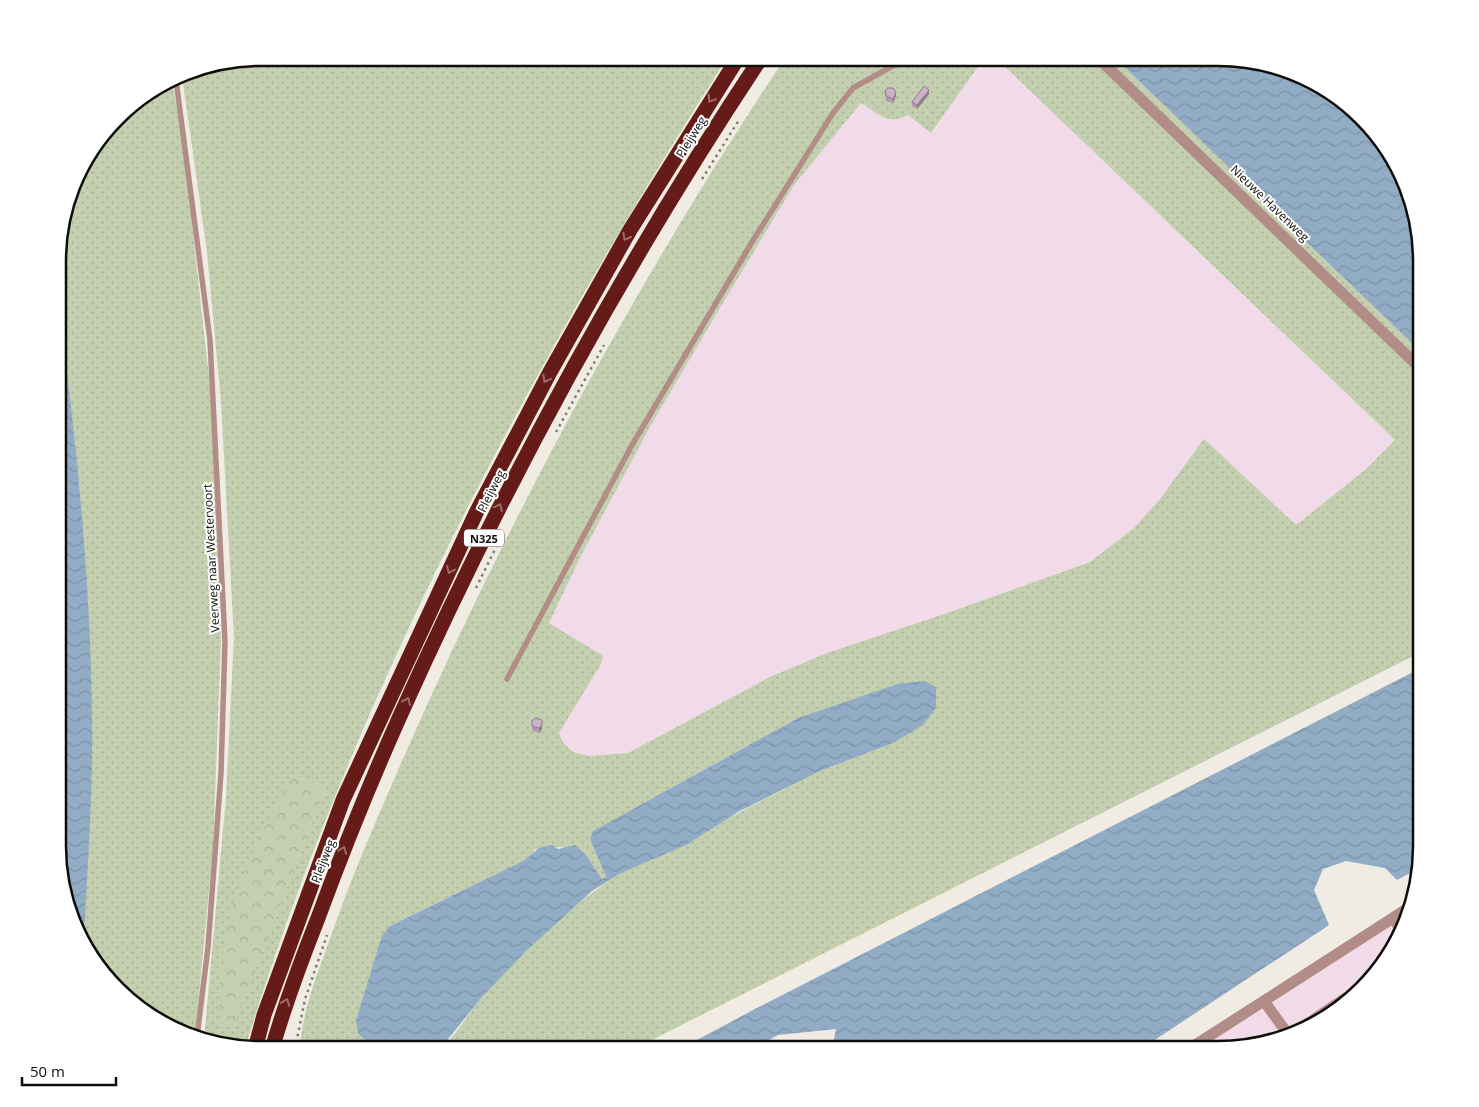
<svg xmlns="http://www.w3.org/2000/svg" width="1479" height="1107" font-family="'Open Sans',sans-serif">
  <style>
    .industrial { fill: #f1dbe9 }
    .grass { fill: url(#grass-dots); fill-rule: evenodd }
    .forest { fill: url(#forest-crowns) }
    .water { fill: url(#water-waves) }
    .lines { fill: none; stroke-linecap: round; stroke-linejoin: round }
    .path { stroke: #7d7b75; stroke-width: 2.5; stroke-dasharray: 2.5 4; stroke-linecap: butt }
    .lane { stroke: #b28c87; stroke-width: 5.5 }
    .street { stroke: #b28c87; stroke-width: 11 }
    .highway { stroke: #651c18; stroke-width: 15 }
    .wall { fill: #b098ad }
    .shaded-wall { fill: #907c8d }
    .building { fill: #cdb1c9; stroke: #907c8d }
    .oneway { stroke: #9b6b69 }
    .labels { text-anchor: middle; dominant-baseline: central; stroke-width: 4; stroke-linejoin: round; paint-order: stroke }
    .shield { fill: #fff; stroke: #565654; stroke-width: 1 }
    .shield-label { font-size: 11px; font-weight: bold; fill: #0e0d0a }
    .street-label { font-size: 12px; fill: #0e0d0a; stroke: #fff }
    .rim { fill: none; stroke: #0e0d0a; stroke-width: 2.5 }
  </style>
  <defs>
    <pattern id="grass-dots" width="8" height="8" patternUnits="userSpaceOnUse" patternTransform="scale(1.25)"><rect width="8" height="8" fill="#c3cfaf"/><path d="M2 2h.1M6 6h.1" fill="none" stroke="#a6b195" stroke-width="1.8" stroke-linecap="round"/></pattern>
    <pattern id="forest-crowns" width="20" height="18" patternUnits="userSpaceOnUse" patternTransform="scale(1.25)"><rect width="20" height="18" fill="#c3cfaf"/><path d="M2 6a3 3 0 1 1 6 0M12 15a3 3 0 1 1 6 0" fill="none" stroke="#a6b195"/></pattern>
    <pattern id="water-waves" width="16" height="10" patternUnits="userSpaceOnUse" patternTransform="scale(1.25)"><rect width="16" height="10" fill="#92acc5"/><path d="M0 5q4-4 8 0t8 0" fill="none" stroke="#7d93a8"/></pattern>
  </defs>
  <rect width="100%" height="100%" fill="#f0ece4"/>
  <g class="industrial">
    <polygon points="984,58 996,58 1395,440 1365,470 1296,525 1160,499 1134,528 1090,562 947,613 827,653 772,676 628,753 589,756 573,752 563,743 559,733 601,664 549,623 582,554 651,425 714,318 794,185 861,103 885,119 902,118 908,115 932,133"/>
    <polygon points="1412,899 1406,924 1371,980 1308,1029 1218,1049 1179,1049"/>
  </g>
  <g class="grass">
    <path d="M261 58H727C532 362 351 702 245 1048L204 1039 226 797 234 638 221 402 207 252 182 76 195 68ZM293 776 326 787 233 1026Z"/>
    <path d="M785 58H984L931 133 908 115C888 126 877 113 861 103L794 185 714 318 651 425 582 554 549 623 603 656 601 664 559 733 563 743 573 752 589 756 628 753 772 676 827 653 947 613 1090 562 1134 528 1160 499 1204 439 1296 525 1365 470 1395 440 996 58H1115L1421 352V652L634 1049H585L578 1037 554 1049H440C457 1035 469 1012 484 995 524 950 570 905 621 873L820 771 893 743 897 684 798 718 593 831 590 839 606 877 602 879 585 854 562 847 535 849 531 856 523 861 390 926 369 1045 374 1049H303L300 1045C304 1006 317 975 330 939 348 886 370 835 392 784 502 530 632 288 785 58Z"/>
    <polygon points="172,82 182,134 213,413 221,639 213,848 195,1037 183,1034 127,999 84,943 92,724 88,619 79,490 59,309 59,234 85,160 127,108"/>
  </g>
  <g class="forest">
    <path d="M293 776 326 787 233 1027H224C214 1011 223 938 229 918 236 891 275 792 293 776Z"/>
    <polygon points="578,1037 585,1049 554,1049"/>
  </g>
  <g class="water">
    <polygon points="1115,58 1231,58 1296,73 1352,108 1401,171 1421,261 1421,352"/>
    <path d="M59 309C77 446 91 585 92 723 93 796 87 870 84 943L79 936 58 859Z"/>
    <polygon points="1421,668 1421,859 1419,868 1397,880 1385,868 1346,861 1323,869 1314,890 1329,925 1141,1049 832,1049 836,1029 778,1035 752,1049 680,1049 755,1009"/>
    <path d="M925 681 936 687V708L923 725 893 743 820 771 738 812 686 845 621 873 592 891 526 951 483 996 440 1049H374L358 1033 356 1020 382 936 390 926 523 861C537 852 534 847 552 845L558 849 575 845 585 854 602 879 606 877 590 839 593 831 798 718 897 684Z"/>
  </g>
  <g class="lines">
    <g class="path">
      <polyline points="773,67 779,58"/>
      <polyline points="702,179 739,120"/>
      <polyline points="556,432 604,345"/>
      <polyline points="476,588 501,537"/>
      <polyline points="295,1049 305,999 327,935"/>
    </g>
    <g class="lane">
      <polyline points="176,80 210,340 225,642 221,773 208,947 197,1037"/>
      <polyline points="507,679 632,445 752,242 833,113 853,88 907,58"/>
    </g>
    <g class="street">
      <polyline points="1098,58 1421,369"/>
      <polyline points="1393,918 1402,931"/>
      <polyline points="1264,1001 1287,1033"/>
      <polyline points="1295,1032 1362,987"/>
      <polyline points="1189,1049 1410,907"/>
    </g>
    <g class="highway">
      <polyline points="255,1049 264,1015 343,800 476,513 550,372 630,230 738,58"/>
      <path d="M272 1049C285 1004 301 961 318 918 343 850 370 783 400 716 502 488 623 266 761 58"/>
    </g>
  </g>
  <g class="wall">
    <polygon points="885,91 896,96 893,103 886,101"/>
    <polygon points="929,94 917,109 912,106 912,102"/>
    <polygon points="532,721 542,729 539,733 532,730"/>
  </g>
  <g class="shaded-wall">
    <polygon points="929,90 929,94 917,109 917,105"/>
    <polygon points="896,92 896,96 893,103 893,99"/>
    <polygon points="542,725 542,729 539,733 539,728"/>
  </g>
  <g class="building">
    <polygon points="924,86 929,90 917,105 912,102"/>
    <polygon points="888,88 893,88 896,92 893,99 886,96 885,91"/>
    <polygon points="535,718 542,720 542,725 539,728 532,726 532,721"/>
  </g>
  <defs><path id="oneway-chevron" d="M-2-3.5L2.5 0L-2 3.5" fill="none" stroke-width="1.6" stroke-linecap="round" stroke-linejoin="round" transform="scale(1.25)"/></defs>
  <g class="oneway">
    <use href="#oneway-chevron" transform="translate(711 99) rotate(122)"/>
    <use href="#oneway-chevron" transform="translate(626 237) rotate(120)"/>
    <use href="#oneway-chevron" transform="translate(546 379) rotate(118)"/>
    <use href="#oneway-chevron" transform="translate(499 507) rotate(-64)"/>
    <use href="#oneway-chevron" transform="translate(450 570) rotate(115)"/>
    <use href="#oneway-chevron" transform="translate(407 701) rotate(-66)"/>
    <use href="#oneway-chevron" transform="translate(343 850) rotate(-69)"/>
    <use href="#oneway-chevron" transform="translate(286 1002) rotate(-70)"/>
  </g>
  <g class="labels">
    <rect class="shield" x="464" y="529.5" width="40" height="17" rx="4"/>
    <g class="shield-label">
      <text x="484" y="538">N325</text>
    </g>
    <g class="street-label">
      <text transform="translate(691 137) rotate(-58)">Pleijweg</text>
      <text transform="translate(1270 203) rotate(44)">Nieuwe Havenweg</text>
      <text transform="translate(491 491) rotate(-63)">Pleijweg</text>
      <text transform="translate(211 558) rotate(-93)">Veerweg naar Westervoort</text>
      <text transform="translate(323 861) rotate(-69)">Pleijweg</text>
    </g>
  </g>
  <path d="M0 0H1479V1107H0ZM261 66H1218A195 195 0 0 1 1413 261V846A195 195 0 0 1 1218 1041H261A195 195 0 0 1 66 846V261A195 195 0 0 1 261 66Z" fill="#fff" fill-rule="evenodd"/>
  <path class="rim" d="M261 66H1218A195 195 0 0 1 1413 261V846A195 195 0 0 1 1218 1041H261A195 195 0 0 1 66 846V261A195 195 0 0 1 261 66Z"/>
  <path d="M22 1077v8h94v-8" fill="none" stroke="#0e0d0a" stroke-width="2.5"/>
  <text x="30" y="1077" font-size="15" fill="#0e0d0a" stroke="#ffffff" stroke-width="4" paint-order="stroke">50 m</text>
</svg>
